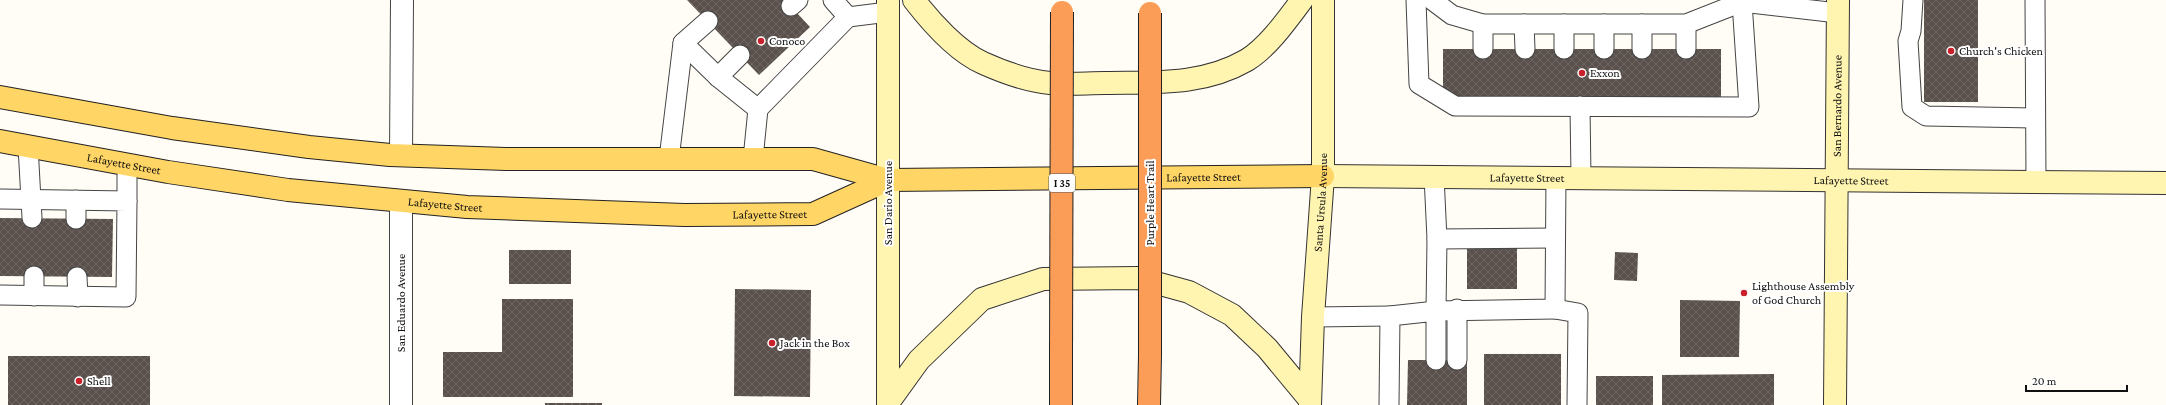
<svg xmlns="http://www.w3.org/2000/svg" width="2166" height="405" font-family="'Crimson Pro',serif">
  <style>
    .building { fill: url(#building-cross-hatch) }
    .lines { fill: none; stroke-linecap: round; stroke-linejoin: round }
    .lane-casing { stroke: #444; stroke-width: 21 }
    .street-casing { stroke: #444; stroke-width: 24 }
    .secondary-casing { stroke: #333; stroke-width: 24 }
    .primary-casing { stroke: #222; stroke-width: 24 }
    .highway-casing { stroke: #222; stroke-width: 24 }
    .lane { stroke: #fff; stroke-width: 19 }
    .street { stroke: #fff; stroke-width: 22 }
    .secondary { stroke: #fff4b0; stroke-width: 22 }
    .primary { stroke: #ffd565; stroke-width: 22 }
    .highway { stroke: #fb9d57; stroke-width: 22 }
    .highway-bridge-casing { stroke: #222; stroke-width: 24; stroke-linecap: butt }
    .highway-bridge { stroke: #fb9d57; stroke-width: 22 }
    .poi-dot { fill: #ca202c; stroke: #fff; stroke-width: 1.5 }
    .labels { text-anchor: middle; dominant-baseline: central; stroke-width: 4; stroke-linejoin: round; paint-order: stroke }
    .shield { fill: #fff; stroke: #585858; stroke-width: 1 }
    .shield-label { font-size: 11px; font-weight: bold; fill: #111 }
    .poi-label { font-size: 12px; fill: #111; stroke: #fff; text-anchor: start }
    .street-label { font-size: 12px; fill: #111; stroke: #fff }
  </style>
  <defs>
    <pattern id="building-cross-hatch" width="8" height="8" patternUnits="userSpaceOnUse"><rect width="8" height="8" fill="#5a514c"/><path d="M0 0l8 8M0 8l8-8" fill="none" stroke="#6d6662"/></pattern>
  </defs>
  <rect width="100%" height="100%" fill="#fffdf5"/>
  <g class="building">
    <polygon points="687,0 785,0 810,27 759,75"/>
    <rect x="1924" y="0" width="54" height="102"/>
    <rect x="1443" y="49" width="278" height="48"/>
    <polygon points="0,218 113,219 112,277 0,276"/>
    <rect x="1467" y="245" width="50" height="44"/>
    <rect x="509" y="250" width="62" height="34"/>
    <polygon points="1615,252 1638,253 1637,281 1614,280"/>
    <polygon points="735,289 811,290 810,397 734,396"/>
    <polygon points="502,299 573,299 573,397 443,397 443,352 502,352"/>
    <polygon points="1680,300 1740,301 1739,357 1680,357"/>
    <rect x="1484" y="354" width="77" height="51"/>
    <rect x="8" y="356" width="142" height="49"/>
    <polygon points="1408,360 1467,360 1467,405 1407,405"/>
    <polygon points="1774,374 1774,405 1662,405 1662,375"/>
    <rect x="1596" y="376" width="57" height="29"/>
    <rect x="545" y="403" width="57" height="2"/>
  </g>
  <g class="lines">
    <defs>
      <g id="lane">
        <polyline points="1416,0 1419,84 1455,106 1749,107 1742,2 1740,0"/>
        <polyline points="1432,0 1452,15 1483,24 1686,24 1742,2 1838,13"/>
        <polyline points="1913,0 1911,31 1908,41 1912,107 1926,116 2035,118"/>
        <polyline points="2035,0 2036,182"/>
        <polyline points="791,6 798,0"/>
        <polyline points="848,17 888,12"/>
        <polyline points="708,21 683,43 718,77 758,109 848,17 833,0"/>
        <polyline points="1483,24 1483,49"/>
        <polyline points="1524,24 1525,49"/>
        <polyline points="1564,24 1564,49"/>
        <polyline points="1604,24 1604,49"/>
        <polyline points="1642,24 1642,49"/>
        <polyline points="1686,24 1686,49"/>
        <polyline points="718,77 740,55"/>
        <polyline points="1580,106 1581,178"/>
        <polyline points="28,146 32,218"/>
        <polyline points="669,159 683,43"/>
        <polyline points="753,159 758,109"/>
        <polyline points="127,164 127,201"/>
        <polyline points="1434,176 1437,239 1436,311 1555,309 1556,177"/>
        <polyline points="0,199 127,201 126,297 0,295"/>
        <polyline points="76,200 76,219"/>
        <polyline points="1437,239 1555,238"/>
        <polyline points="34,276 34,296"/>
        <polyline points="77,277 78,297"/>
        <polyline points="1457,309 1457,360"/>
        <polyline points="1555,309 1578,313 1577,405"/>
        <polyline points="1313,317 1390,316"/>
        <polyline points="1389,405 1390,316 1436,311 1436,360"/>
      </g>
      <g id="street">
        <polyline points="401,155 402,0"/>
        <polyline points="401,405 401,201"/>
      </g>
      <g id="secondary">
        <path d="M914 0C931 22 958 52 983 63 1003 72 1028 81 1050 83 1068 85 1087 83 1105 83 1154 82 1202 86 1247 60 1268 47 1287 20 1302 0"/>
        <path id="s1" d="M1323 176 2166 183"/>
        <polyline points="888,403 919,360 982,299 1043,279 1138,278 1189,292 1232,315 1267,348 1310,400"/>
        <polyline points="888,405 888,0"/>
        <path id="s2" d="M1310 405 1313 317 1323 176V0"/>
        <path id="s3" d="M1835 405 1838 0"/>
      </g>
      <g id="primary">
        <path id="s4" d="M0 97 172 128 309 147 390 155 506 159H813L888 180 1323 176"/>
        <path id="s5" d="M0 141 168 172 288 190 467 207 684 215 813 214 888 180"/>
      </g>
      <g id="highway">
        <polyline points="1061,405 1061,354"/>
        <polyline points="1149,405 1150,355"/>
      </g>
    </defs>
    <use href="#lane" class="lane-casing"/>
    <use href="#street" class="street-casing"/>
    <use href="#secondary" class="secondary-casing"/>
    <use href="#primary" class="primary-casing"/>
    <use href="#highway" class="highway-casing"/>
    <use href="#lane" class="lane"/>
    <use href="#street" class="street"/>
    <use href="#secondary" class="secondary"/>
    <use href="#primary" class="primary"/>
    <use href="#highway" class="highway"/>
    <defs>
      <g id="highway-bridge">
        <polyline points="1061,354 1062,12"/>
        <polyline points="1150,355 1150,13"/>
      </g>
    </defs>
    <use href="#highway-bridge" class="highway-bridge-casing"/>
    <use href="#highway-bridge" class="highway-bridge"/>
  </g>
  <g class="poi-dot">
    <circle cx="761" cy="41" r="4"/>
    <circle cx="1951" cy="51" r="4"/>
    <circle cx="1582" cy="73" r="4"/>
    <circle cx="1744" cy="293" r="4"/>
    <circle cx="772" cy="343" r="4"/>
    <circle cx="79" cy="381" r="4"/>
  </g>
  <g class="labels">
    <rect class="shield" x="1049" y="174" width="26" height="18" rx="3"/>
    <g class="shield-label">
      <text x="1062" y="183">I 35</text>
    </g>
    <g class="poi-label">
      <text x="769" y="41">Conoco</text>
      <text x="1959" y="51">Church's Chicken</text>
      <text x="1590" y="73">Exxon</text>
      <text x="1752" y="286">Lighthouse Assembly<tspan x="1752" dy="14">of God Church</tspan></text>
      <text x="780" y="343">Jack in the Box</text>
      <text x="87" y="381">Shell</text>
    </g>
    <g class="street-label">
      <text stroke="none"><textPath href="#s3" startOffset="299">San Bernardo Avenue</textPath></text>
      <text stroke="none"><textPath href="#s5" startOffset="126">Lafayette Street</textPath></text>
      <text stroke="none"><textPath href="#s4" startOffset="1211">Lafayette Street</textPath></text>
      <text stroke="none"><textPath href="#s1" startOffset="204">Lafayette Street</textPath></text>
      <text stroke="none"><textPath href="#s1" startOffset="528">Lafayette Street</textPath></text>
      <text transform="translate(888 203) rotate(-90)">San Dario Avenue</text>
      <text transform="translate(1150 203) rotate(-90)">Purple Heart Trail</text>
      <text stroke="none"><textPath href="#s2" startOffset="203">Santa Ursula Avenue</textPath></text>
      <text stroke="none"><textPath href="#s5" startOffset="450">Lafayette Street</textPath></text>
      <text stroke="none"><textPath href="#s5" startOffset="775">Lafayette Street</textPath></text>
      <text transform="translate(401 303) rotate(-90)">San Eduardo Avenue</text>
    </g>
  </g>
  <path d="M2026 385v6h101v-6" fill="none" stroke="#111111" stroke-width="2"/>
  <text x="2032" y="385" font-size="12" fill="#111111" stroke="#ffffff" stroke-width="3" paint-order="stroke">20 m</text>
</svg>
